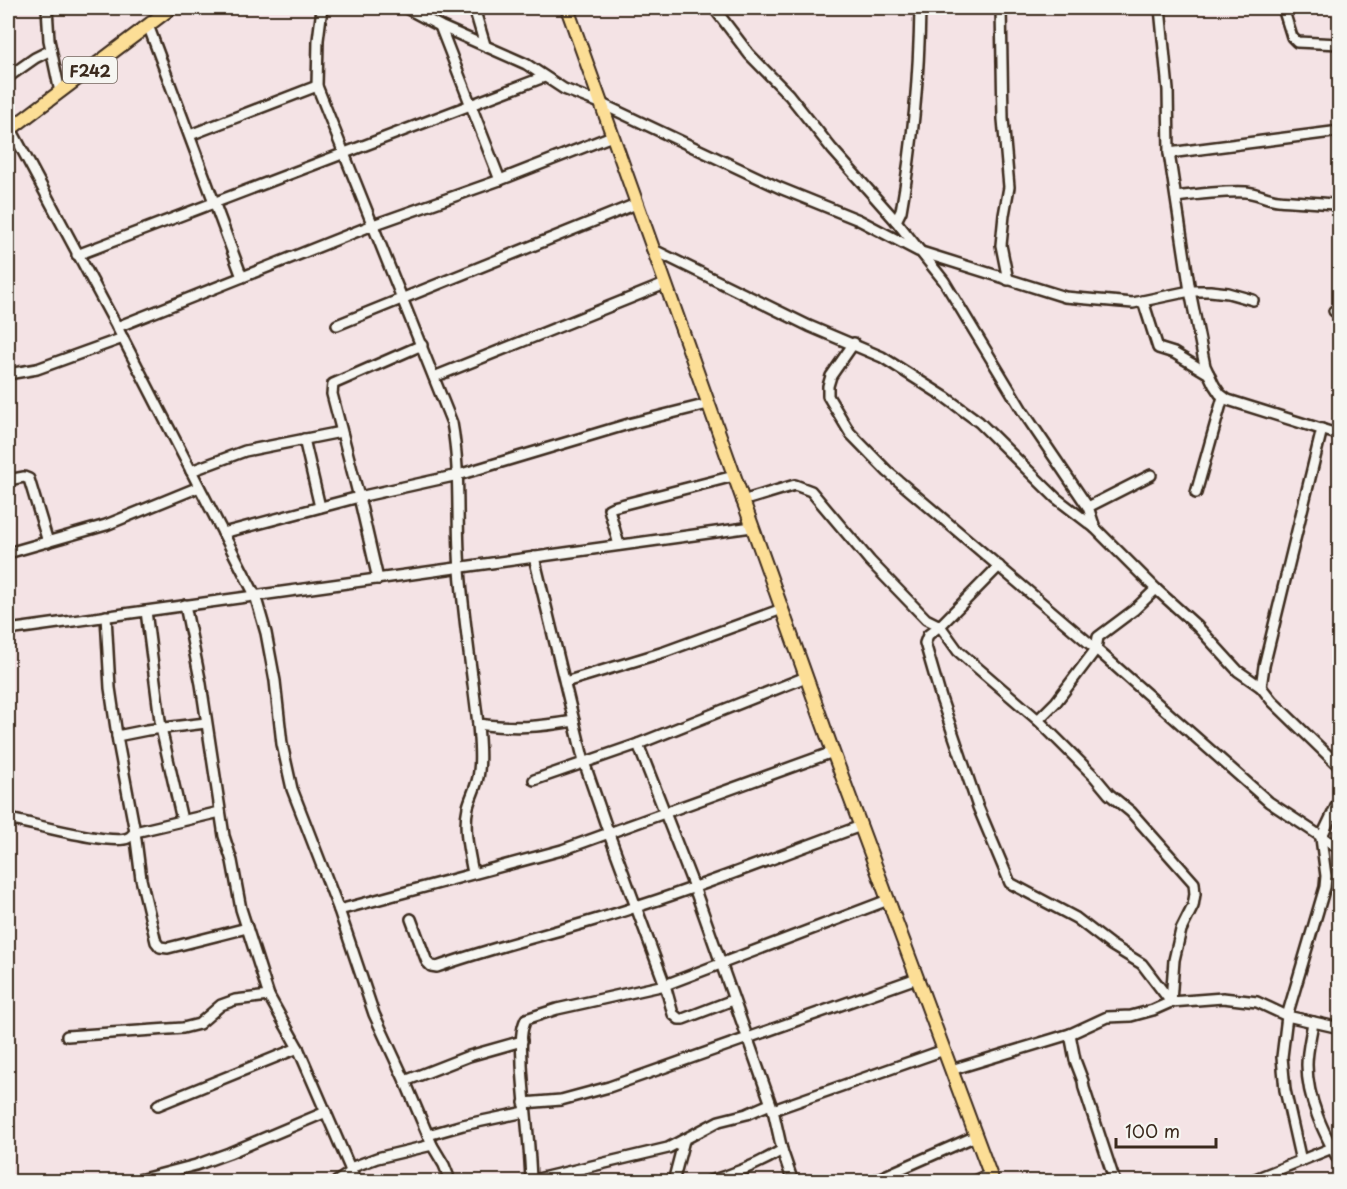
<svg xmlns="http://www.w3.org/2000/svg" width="1347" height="1189" font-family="'Playpen Sans',sans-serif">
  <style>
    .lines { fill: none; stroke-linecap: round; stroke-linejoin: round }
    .minor-casing { stroke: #3b2a1e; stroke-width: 14 }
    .major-casing { stroke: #3b2a1e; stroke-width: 16 }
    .minor { stroke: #f6f6f2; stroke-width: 9 }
    .major { stroke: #fcde96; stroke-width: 12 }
    .labels { text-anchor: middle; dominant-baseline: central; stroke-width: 4.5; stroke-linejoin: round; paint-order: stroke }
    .shield { fill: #f6f6f2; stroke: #73675e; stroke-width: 1.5 }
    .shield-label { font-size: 16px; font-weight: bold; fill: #3b2a1e }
  </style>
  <rect width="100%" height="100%" fill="#f4e3e5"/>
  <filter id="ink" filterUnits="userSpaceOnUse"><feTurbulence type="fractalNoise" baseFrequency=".0167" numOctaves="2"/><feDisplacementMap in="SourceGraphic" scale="12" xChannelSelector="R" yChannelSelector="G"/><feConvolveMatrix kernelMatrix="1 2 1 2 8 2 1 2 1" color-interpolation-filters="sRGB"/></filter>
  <g filter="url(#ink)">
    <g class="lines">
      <defs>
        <g id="minor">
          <polyline points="47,8 49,40 60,92"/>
          <path d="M322 8 318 40 317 86 452 423C461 472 456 520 460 570 464 621 472 673 478 724 514 729 538 727 574 721"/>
          <polyline points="406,8 440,26 526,64 564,89 600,103 780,188 859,220 918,251 1065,297 1133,303 1190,291 1210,291 1228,293 1253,300"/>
          <polyline points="474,8 485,45"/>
          <polyline points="714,8 749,54 789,95 832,149 896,221 944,281 1022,410 1088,507 1095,528"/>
          <polyline points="1001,8 1003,119 1009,187 1004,215 1001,245 1008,280"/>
          <polyline points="1160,8 1168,90 1169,153 1190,291 1205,366 1214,385 1220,394 1228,400 1340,435"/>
          <polyline points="1283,8 1292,37 1297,42 1340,44"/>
          <polyline points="148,25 242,277"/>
          <polyline points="440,26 500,180"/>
          <polyline points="8,77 35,58 51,50"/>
          <polyline points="11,129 117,327 255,595 266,633 275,681 282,744 292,789 339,910 374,1014 405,1081 432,1145 444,1165 448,1175 447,1182"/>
          <polyline points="190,135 317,86"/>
          <polyline points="1169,153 1340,131"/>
          <path d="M1176 197C1199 194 1223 191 1246 192 1257 193 1267 199 1278 200 1299 202 1319 202 1340 205"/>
          <path d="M896 221 901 211C913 144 919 76 920 8"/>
          <polyline points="652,249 809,326 882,357 945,397 979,422 1056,498 1095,528 1156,589 1134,610 1098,637 1096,649 1269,802 1340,849"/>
          <polyline points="77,255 544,77"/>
          <polyline points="1143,301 1158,348 1174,353 1209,374"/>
          <polyline points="1334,311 1340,312"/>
          <polyline points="337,325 636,204"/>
          <polyline points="117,327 373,225 500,180 612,136"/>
          <polyline points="8,374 37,369 123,338"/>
          <polyline points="434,377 665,284"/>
          <polyline points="304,439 320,507"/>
          <polyline points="191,471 245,451 341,432"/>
          <polyline points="8,480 24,477 29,479 48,542"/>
          <polyline points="1196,493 1223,397"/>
          <polyline points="742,501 795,485 811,491 870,561 926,619 940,626 958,651 1038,720 1056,702 1096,649 888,472 850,433 828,396 828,386 831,376 854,343"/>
          <polyline points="1088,507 1151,475"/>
          <polyline points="223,533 359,497 458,475 632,423 708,404"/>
          <polyline points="619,545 609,509 613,507 734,476"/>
          <polyline points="8,553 106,525 199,487"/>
          <polyline points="534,557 584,762 609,834 665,985 673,1014 679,1019 683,1019 733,1000"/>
          <polyline points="999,566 940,626 928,635 925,643 941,698 978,807 1010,883 1076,918 1111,945 1142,964 1171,1002 1223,998 1257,1002 1287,1016 1340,1028"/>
          <polyline points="378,579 359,497 332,394 333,384 422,345"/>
          <polyline points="1156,589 1197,626 1238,671 1261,687 1272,701 1340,767"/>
          <polyline points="185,605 201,684 224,836 232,861 241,909 269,996 298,1048 356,1182"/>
          <polyline points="146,611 161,728 182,820"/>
          <polyline points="106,616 110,688 118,742 135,832 141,879 156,942 160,947 168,948 247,928"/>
          <polyline points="8,630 752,527"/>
          <polyline points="565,682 664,652 782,609"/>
          <polyline points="1261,687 1264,666 1322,429"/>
          <polyline points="117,736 147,730 206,723"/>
          <polyline points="638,744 694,887 773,1110 782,1150 793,1182"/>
          <polyline points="534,780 638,744 806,677"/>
          <path d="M8 819C31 823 111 846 128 838 131 837 133 834 135 832L220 812"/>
          <path d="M473 873C469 852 463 828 468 807 471 795 478 785 479 771 481 756 479 740 478 724"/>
          <polyline points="339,910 562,850 833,752"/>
          <path d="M411 919 427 962 431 966 437 967C501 944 568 930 633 908 710 884 785 853 861 826"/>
          <path d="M1313 1022C1311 1036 1307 1051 1307 1065 1307 1100 1324 1133 1340 1163"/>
          <polyline points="1070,1034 1075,1060 1083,1081 1084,1088 1115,1182"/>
          <polyline points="67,1036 183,1028 199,1024 221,1005 235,1000 269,996"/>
          <polyline points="951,1070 1070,1034 1107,1017 1131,1016 1153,1010 1171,1002 1174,960 1181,930 1193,906 1195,894 1194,883 1131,812 1109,794 1094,776 1038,720"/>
          <polyline points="405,1081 469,1056 522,1041"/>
          <polyline points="524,1103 561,1100 609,1087 917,978"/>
          <polyline points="158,1105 298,1048"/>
          <polyline points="773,1110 944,1050"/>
          <polyline points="428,1135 463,1125 525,1112"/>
          <polyline points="1301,1161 1285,1090 1282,1057 1287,1016 1325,887 1326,876 1321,838 1340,798"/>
          <polyline points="350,1168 377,1158 432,1145"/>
          <polyline points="131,1182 196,1165 229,1153 326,1112"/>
          <polyline points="336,1182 351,1172"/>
          <polyline points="525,1182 668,1148 719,1121 747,1114 770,1104"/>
          <path d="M531 1182C530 1142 524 1104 522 1065 522 1050 519 1033 526 1019L557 1009 665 985 888 900"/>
          <polyline points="673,1182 684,1140"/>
          <path d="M707 1182C734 1174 758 1165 782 1150"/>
          <polyline points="871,1182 976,1136"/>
          <polyline points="972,1182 990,1174"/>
          <polyline points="1248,1182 1332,1148"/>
        </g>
        <g id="major">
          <polyline points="567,8 833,752 993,1182"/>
          <polyline points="8,131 171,8"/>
        </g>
      </defs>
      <use href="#minor" class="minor-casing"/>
      <use href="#major" class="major-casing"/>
      <use href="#minor" class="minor"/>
      <use href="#major" class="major"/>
    </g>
  </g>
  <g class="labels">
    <rect class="shield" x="63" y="57" width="54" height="26" rx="4.5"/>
    <g class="shield-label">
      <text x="90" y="70">F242</text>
    </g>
  </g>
  <rect width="1347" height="1189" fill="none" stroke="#f6f6f2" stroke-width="30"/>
  <rect x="15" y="15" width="1317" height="1159" fill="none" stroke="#3b2a1e" stroke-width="2" filter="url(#ink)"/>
  <path d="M1116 1138v9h100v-9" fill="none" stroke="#3b2a1e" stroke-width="3"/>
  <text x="1125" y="1138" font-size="18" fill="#3b2a1e" stroke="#f6f6f2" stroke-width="4.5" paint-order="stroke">100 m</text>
</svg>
